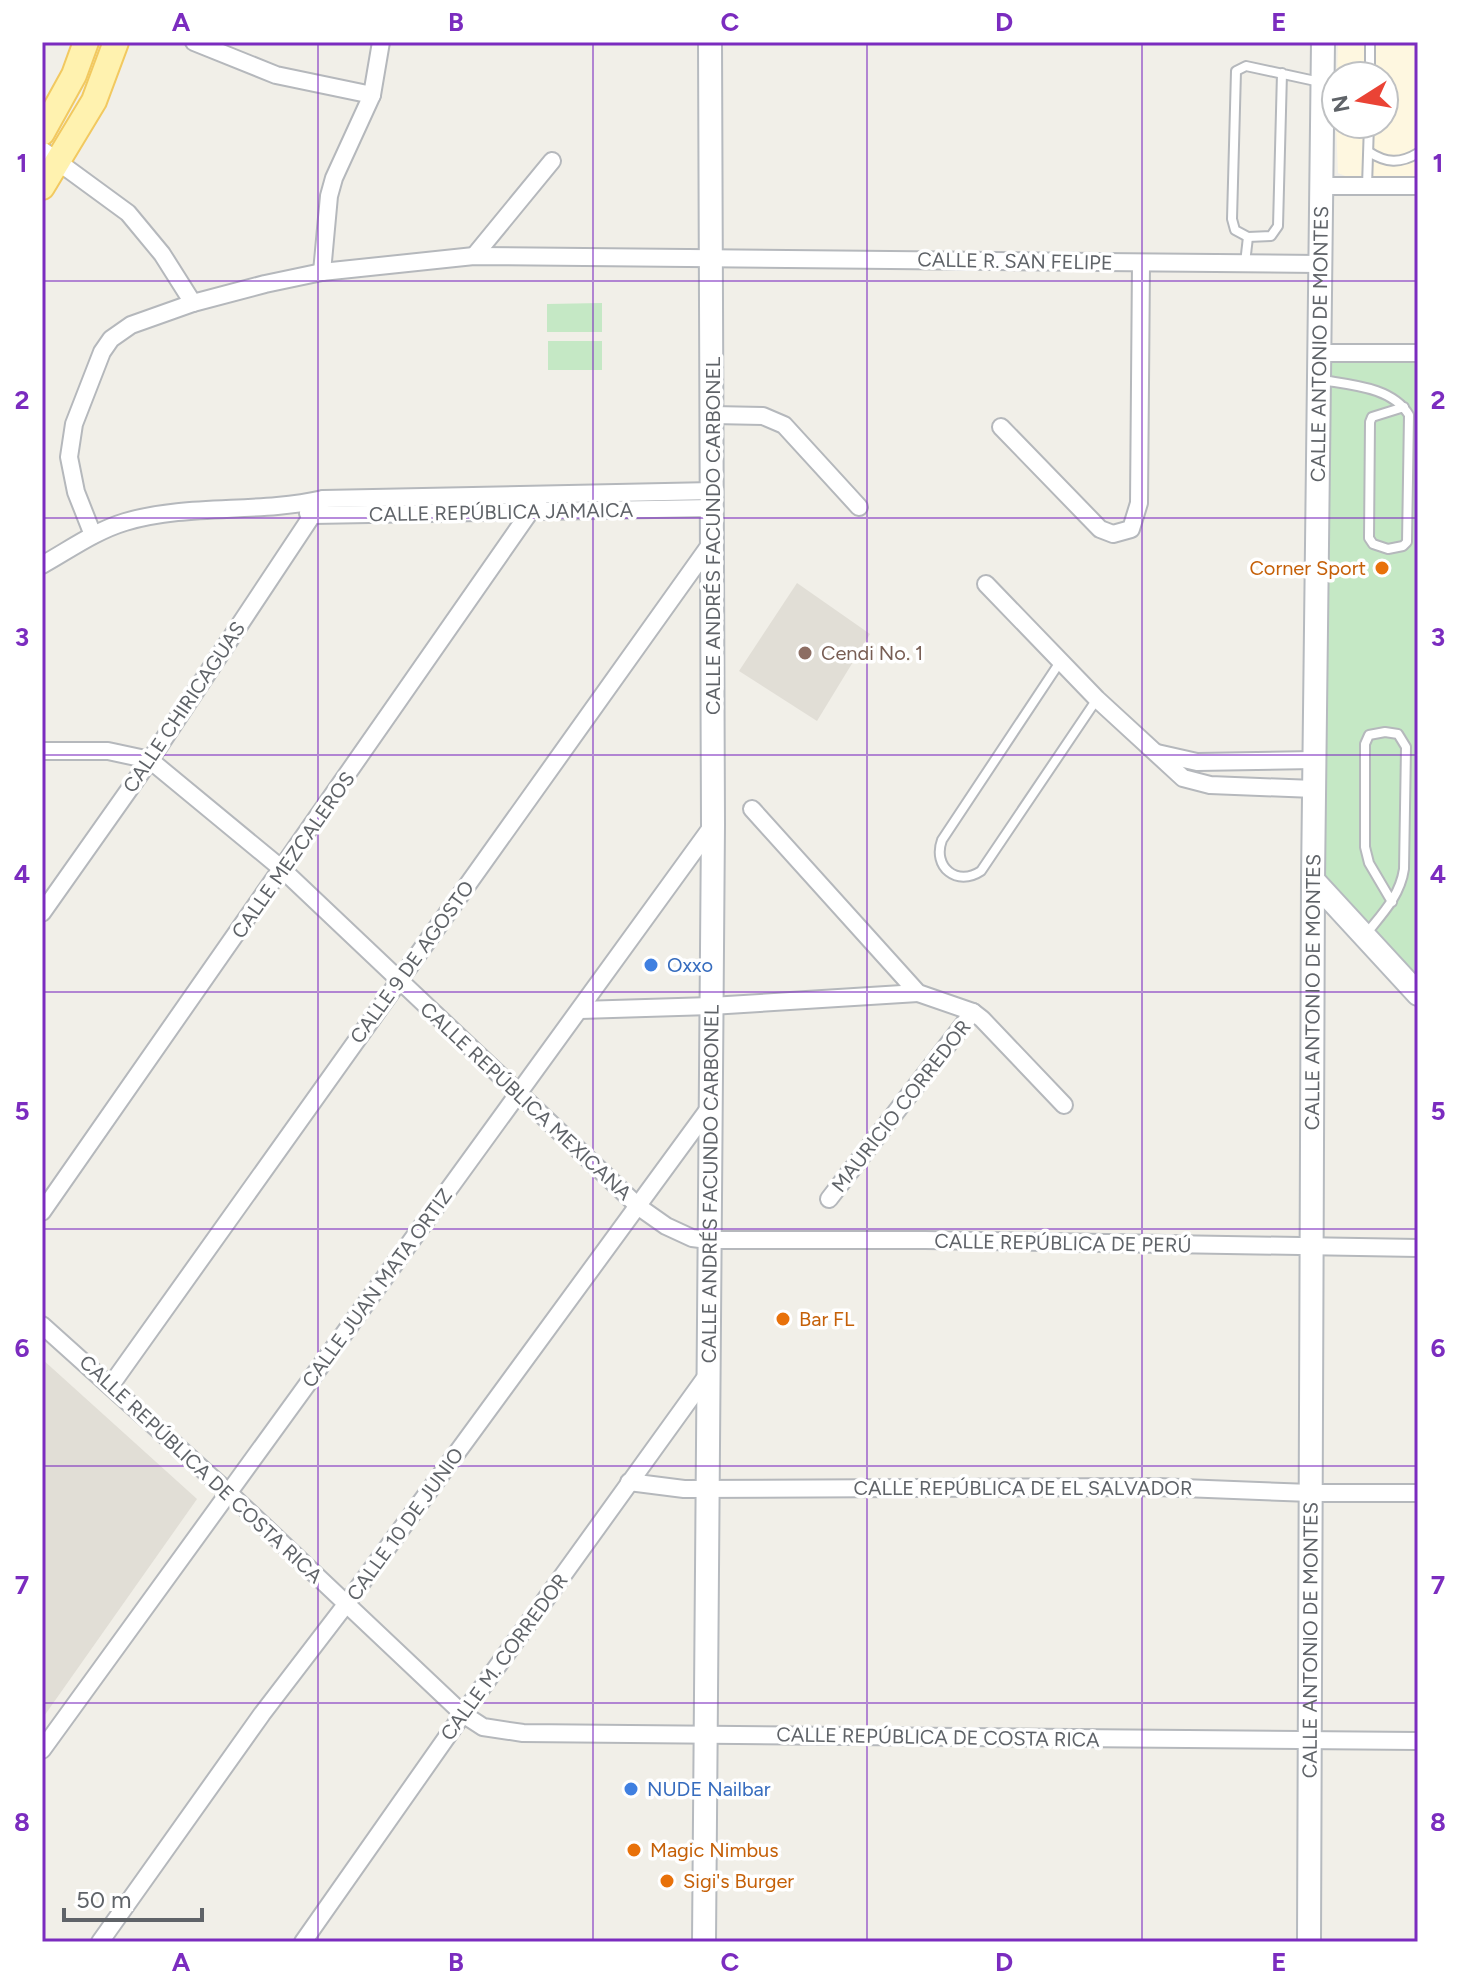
<svg xmlns="http://www.w3.org/2000/svg" width="1460" height="1984" font-family="Figtree,sans-serif">
  <style>
    .commercial { fill: #fef7e0 }
    .education { fill: #e1ded6 }
    .green { fill: #c5e8c5 }
    .lines { fill: none; stroke-linecap: round; stroke-linejoin: round }
    .lane-casing { stroke: #b5b8bc; stroke-width: 12 }
    .street-casing { stroke: #b5b8bc; stroke-width: 20 }
    .secondary-casing { stroke: #b6babf; stroke-width: 26 }
    .primary-casing { stroke: #f2c960; stroke-width: 28 }
    .lane { stroke: #fff; stroke-width: 8 }
    .street { stroke: #fff; stroke-width: 16 }
    .secondary { stroke: #fff; stroke-width: 22 }
    .primary { stroke: #fff2af; stroke-width: 24 }
    .grid { fill: none; stroke: #7b2cbf; stroke-width: 2; stroke-opacity: 0.55 }
    .food-dot { fill: #e8710a; stroke: #fff; stroke-width: 3 }
    .education-dot { fill: #8d6e63; stroke: #fff; stroke-width: 3 }
    .shop-dot { fill: #3f7fe0; stroke: #fff; stroke-width: 3 }
    .labels { text-anchor: middle; dominant-baseline: central; stroke-width: 7; stroke-linejoin: round; paint-order: stroke }
    .street-label { font-size: 20px; fill: #5f6368; stroke: #fff }
    .food-label { font-size: 20px; fill: #c56008; stroke: #fff; text-anchor: start }
    .education-label { font-size: 20px; fill: #785e54; stroke: #fff; text-anchor: start }
    .shop-label { font-size: 20px; fill: #366cbe; stroke: #fff; text-anchor: start }
    .neatline { fill: none; stroke: #7b2cbf; stroke-width: 3 }
    .grid-label { font-size: 26px; text-anchor: middle; font-weight: bold; fill: #7b2cbf }
  </style>
  <rect width="100%" height="100%" fill="#f1efe8"/>
  <polygon class="commercial" points="1338,42 1418,42 1418,176 1350,178 1338,173 1336,124 1384,124 1384,76 1337,76"/>
  <g class="education">
    <polygon points="797,583 870,634 817,721 739,671"/>
    <polygon points="42,1359 197,1499 42,1719"/>
  </g>
  <g class="green">
    <polygon points="602,303 602,332 547,332 547,304"/>
    <rect x="548" y="341" width="54" height="29"/>
    <polygon points="1418,356 1418,992 1320,885 1323,357"/>
  </g>
  <g class="lines">
    <defs>
      <g id="lane">
        <polyline points="1282,73 1278,226 1271,236 1248,237 1235,230 1232,219 1236,71 1246,66 1320,82"/>
        <polyline points="1370,76 1370,42"/>
        <path d="M1369 152C1386 163 1400 164 1418 153"/>
        <polyline points="1367,186 1369,124"/>
        <polyline points="1245,263 1248,237"/>
        <path d="M1322 380C1351 385 1392 387 1409 415L1407 542 1403 546 1388 549 1373 544 1369 538 1370 422 1372 417 1404 407"/>
        <path d="M1060 662 942 840C932 867 957 887 981 871L1097 699"/>
        <path d="M1366 934C1382 914 1400 896 1404 869L1406 747 1398 734 1385 732 1369 735 1365 744V847L1369 863 1392 902"/>
      </g>
      <g id="street">
        <polyline points="194,42 276,75 372,95"/>
        <polyline points="42,150 128,213 162,254 193,303"/>
        <polyline points="1322,186 1418,186"/>
        <polyline points="474,256 552,161"/>
        <polyline points="322,272 329,196 334,178 372,95 381,42"/>
        <polyline points="1318,353 1418,353"/>
        <polyline points="713,415 763,416 784,425 859,507"/>
        <polyline points="1001,427 1100,529 1113,534 1131,529 1139,503 1141,263"/>
        <polyline points="308,513 313,515 713,508"/>
        <polyline points="93,535 76,492 69,457 74,424 102,352 111,339 131,325 193,303 265,284 322,272 474,256 1319,264"/>
        <path d="M42 565C69 550 95 531 125 522 189 503 258 514 323 499L713 491"/>
        <polyline points="986,584 1097,699 1183,778 1210,785 1314,789"/>
        <polyline points="42,751 108,751 150,760 282,869 639,1207 666,1226 692,1238 708,1240 925,1240 1418,1248"/>
        <polyline points="1157,753 1197,762 1314,760"/>
        <polyline points="752,809 918,993 973,1012 982,1019 1064,1105"/>
        <polyline points="42,913 150,760 323,499"/>
        <polyline points="580,1010 711,1006 918,993"/>
        <polyline points="829,1199 973,1012"/>
        <polyline points="42,1212 541,496"/>
        <polyline points="42,1325 229,1493 463,1714 483,1727 523,1733 1418,1741"/>
        <polyline points="111,1385 712,542"/>
        <polyline points="629,1482 684,1489 1157,1487 1311,1493 1418,1493"/>
        <polyline points="42,1750 713,825"/>
        <polyline points="100,1942 262,1714 347,1603 710,1107"/>
        <polyline points="303,1942 463,1714 708,1374"/>
      </g>
      <g id="secondary">
        <polyline points="1313,880 1418,994"/>
        <path id="s1" d="M704 1942 713 825 710 42"/>
        <path id="s2" d="M1309 1942 1313 880 1323 42"/>
      </g>
      <g id="primary">
        <polyline points="42,133 74,75 86,42"/>
        <polyline points="42,187 94,101 116,42"/>
      </g>
    </defs>
    <use href="#lane" class="lane-casing"/>
    <use href="#street" class="street-casing"/>
    <use href="#secondary" class="secondary-casing"/>
    <use href="#primary" class="primary-casing"/>
    <use href="#lane" class="lane"/>
    <use href="#street" class="street"/>
    <use href="#secondary" class="secondary"/>
    <use href="#primary" class="primary"/>
  </g>
  <path class="grid" d="M318 42V1942M593 42V1942M867 42V1942M1142 42V1942M42 281H1418M42 518H1418M42 755H1418M42 992H1418M42 1229H1418M42 1466H1418M42 1703H1418"/>
  <g class="food-dot">
    <circle cx="1382" cy="568" r="8"/>
    <circle cx="783" cy="1319" r="8"/>
    <circle cx="634" cy="1850" r="8"/>
    <circle cx="667" cy="1881" r="8"/>
  </g>
  <circle class="education-dot" cx="805" cy="653" r="8"/>
  <g class="shop-dot">
    <circle cx="651" cy="965" r="8"/>
    <circle cx="631" cy="1789" r="8"/>
  </g>
  <g class="labels">
    <g class="street-label">
      <text transform="translate(1015 261) rotate(1)">CALLE R. SAN FELIPE</text>
      <text stroke="none"><textPath href="#s2" startOffset="1598">CALLE ANTONIO DE MONTES</textPath></text>
      <text transform="translate(501 512) rotate(-1)">CALLE REPÚBLICA JAMAICA</text>
      <text transform="translate(713 536) rotate(-90)">CALLE ANDRÉS FACUNDO CARBONEL</text>
      <text transform="translate(184 707) rotate(-56)">CALLE CHIRICAGUAS</text>
      <text transform="translate(293 855) rotate(-55)">CALLE MEZCALEROS</text>
      <text transform="translate(412 962) rotate(-54)">CALLE 9 DE AGOSTO</text>
      <text stroke="none"><textPath href="#s2" startOffset="950">CALLE ANTONIO DE MONTES</textPath></text>
      <text transform="translate(526 1101) rotate(43)">CALLE REPÚBLICA MEXICANA</text>
      <text transform="translate(901 1106) rotate(-52)">MAURICIO CORREDOR</text>
      <text stroke="none"><textPath href="#s1" startOffset="758">CALLE ANDRÉS FACUNDO CARBONEL</textPath></text>
      <text transform="translate(1063 1243) rotate(1)">CALLE REPÚBLICA DE PERÚ</text>
      <text transform="translate(377 1288) rotate(-54)">CALLE JUAN MATA ORTIZ</text>
      <text transform="translate(201 1469) rotate(43)">CALLE REPÚBLICA DE COSTA RICA</text>
      <text x="1023" y="1488">CALLE REPÚBLICA DE EL SALVADOR</text>
      <text transform="translate(405 1524) rotate(-54)">CALLE 10 DE JUNIO</text>
      <text stroke="none"><textPath href="#s2" startOffset="302">CALLE ANTONIO DE MONTES</textPath></text>
      <text transform="translate(504 1657) rotate(-54)">CALLE M. CORREDOR</text>
      <text transform="translate(938 1737) rotate(1)">CALLE REPÚBLICA DE COSTA RICA</text>
    </g>
    <g class="food-label">
      <text x="1366" y="568" text-anchor="end">Corner Sport</text>
      <text x="799" y="1319">Bar FL</text>
      <text x="650" y="1850">Magic Nimbus</text>
      <text x="683" y="1881">Sigi's Burger</text>
    </g>
    <g class="education-label">
      <text x="821" y="653">Cendi No. 1</text>
    </g>
    <g class="shop-label">
      <text x="667" y="965">Oxxo</text>
      <text x="647" y="1789">NUDE Nailbar</text>
    </g>
  </g>
  <rect width="1460" height="1984" fill="none" stroke="#ffffff" stroke-width="88"/>
  <g transform="translate(1360 100) rotate(259)"><circle r="38" fill="#ffffff" stroke="#bfc1c3" stroke-width="2"/>
  <path d="M0-6L14 30L0 20L-14 30Z" fill="#ea4335"/>
  <text y="-12" font-size="22" font-weight="bold" text-anchor="middle" fill="#5f6368">N</text>
  </g>
  <path d="M64 1908v12h138v-12" fill="none" stroke="#5f6368" stroke-width="4"/>
  <text x="76" y="1908" font-size="24" fill="#5f6368" stroke="#ffffff" stroke-width="6" paint-order="stroke">50 m</text>
  <rect x="44" y="44" width="1372" height="1896" class="neatline"/>
  <g class="grid-label">
    <text x="181" y="31">A</text>
    <text x="456" y="31">B</text>
    <text x="730" y="31">C</text>
    <text x="1004" y="31">D</text>
    <text x="1279" y="31">E</text>
    <text x="22" y="172">1</text>
    <text x="1438" y="172">1</text>
    <text x="22" y="409">2</text>
    <text x="1438" y="409">2</text>
    <text x="22" y="646">3</text>
    <text x="1438" y="646">3</text>
    <text x="22" y="883">4</text>
    <text x="1438" y="883">4</text>
    <text x="22" y="1120">5</text>
    <text x="1438" y="1120">5</text>
    <text x="22" y="1357">6</text>
    <text x="1438" y="1357">6</text>
    <text x="22" y="1594">7</text>
    <text x="1438" y="1594">7</text>
    <text x="22" y="1831">8</text>
    <text x="1438" y="1831">8</text>
    <text x="181" y="1971">A</text>
    <text x="456" y="1971">B</text>
    <text x="730" y="1971">C</text>
    <text x="1004" y="1971">D</text>
    <text x="1279" y="1971">E</text>
  </g>
</svg>
